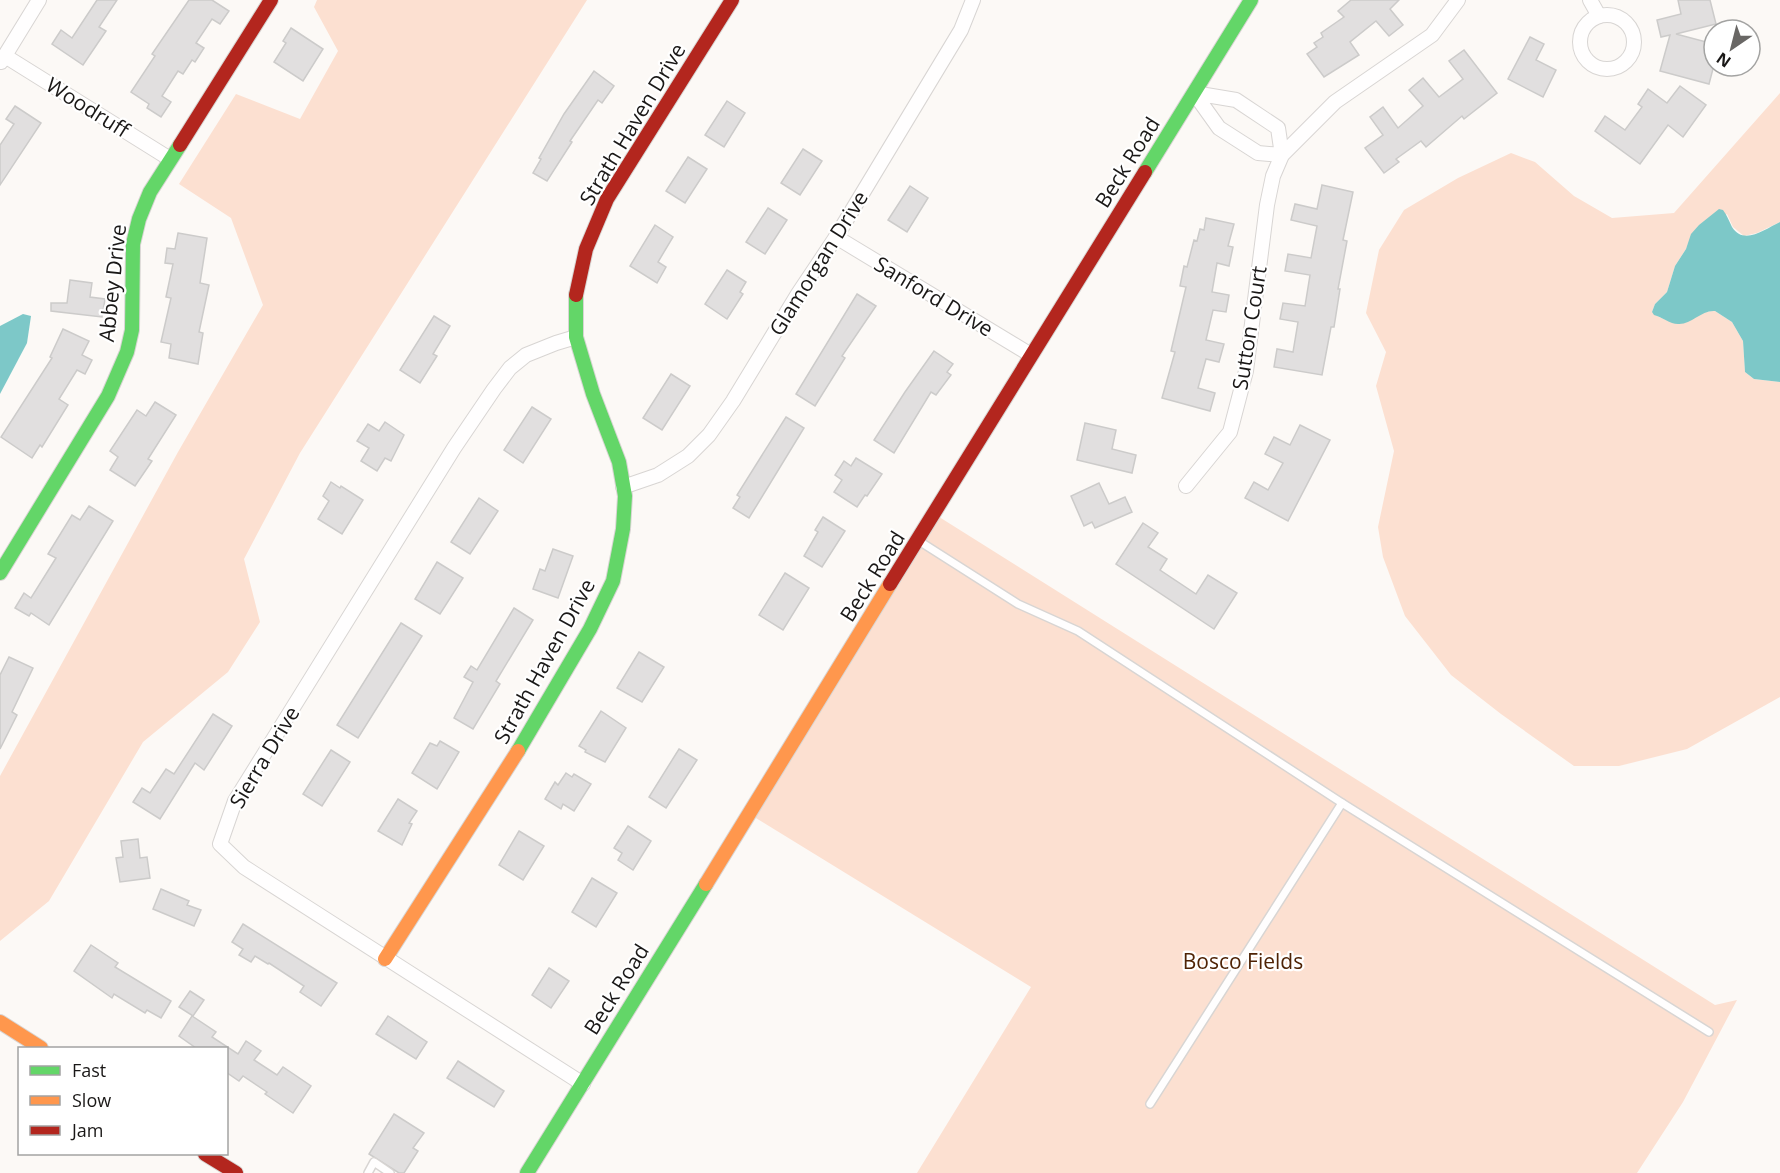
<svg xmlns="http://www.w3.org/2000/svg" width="1780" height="1173" font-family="'Open Sans',sans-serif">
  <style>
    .green { fill: #fce0d1 }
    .water { fill: #7dc8c8 }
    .building { fill: #e1dfdf; stroke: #cccbca; stroke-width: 1.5 }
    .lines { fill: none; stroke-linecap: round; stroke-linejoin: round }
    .lane-casing { stroke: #d8d5d3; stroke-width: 10 }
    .street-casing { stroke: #d8d5d3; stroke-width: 16 }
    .fast-casing { stroke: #d8d5d3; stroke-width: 16 }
    .slow-casing { stroke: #d8d5d3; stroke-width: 16 }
    .jam-casing { stroke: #d8d5d3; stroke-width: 16 }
    .lane { stroke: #fffefe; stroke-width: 7 }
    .street { stroke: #fffefe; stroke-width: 14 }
    .fast { stroke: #63d668; stroke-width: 14 }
    .slow { stroke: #ff974d; stroke-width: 14 }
    .jam { stroke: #b3261e; stroke-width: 14 }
    .labels { text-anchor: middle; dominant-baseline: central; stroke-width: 4.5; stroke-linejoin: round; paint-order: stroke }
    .street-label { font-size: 21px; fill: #1a1817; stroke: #fff }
    .park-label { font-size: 21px; fill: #4f2305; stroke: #fff }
  </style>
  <rect width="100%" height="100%" fill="#fcf9f6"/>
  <g class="green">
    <polygon points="317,0 587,0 300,453 244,559 260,622 228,672 143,742 49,901 0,941 0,776 178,452 263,305 231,218 179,184 236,94 300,119 338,51 314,7"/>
    <path d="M1780 93V222L1757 233 1744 236 1733 227 1727 214 1692 234 1686 249 1675 266 1667 292 1655 304 1652 312C1656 316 1659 317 1664 319 1688 331 1694 310 1715 311L1732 322 1743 341 1745 372 1754 379 1780 382V697L1687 749 1619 766H1574L1501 714 1451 675 1405 616 1383 557 1378 527 1394 451 1376 386 1386 352 1366 313 1379 250 1404 210 1458 178 1511 153 1535 162 1574 196 1612 218 1674 213Z"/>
    <polygon points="936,515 1715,1005 1737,1000 1683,1102 1637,1173 917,1173 1031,987 751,815"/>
  </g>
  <g class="water">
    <path d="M1719 209 1723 210C1727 215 1729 221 1732 227 1744 246 1765 229 1780 222V382L1754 379 1745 372 1743 341 1732 322 1715 311C1701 310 1691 325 1678 324 1670 324 1662 317 1654 315L1652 312 1655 304 1667 292 1675 266 1686 249 1691 234 1699 225Z"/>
    <polygon points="23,314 31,316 27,343 0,394 0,326"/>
  </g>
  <g class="building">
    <polygon points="97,0 117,0 99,27 106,31 83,65 52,44 61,30 72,38"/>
    <polygon points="189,0 212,0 229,11 220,24 212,19 196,43 204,48 195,62 192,60 183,74 178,71 162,96 171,102 161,117 147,108 149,104 131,92 155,56 152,54"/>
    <polygon points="1351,0 1399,0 1390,9 1403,25 1389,36 1376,21 1350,42 1359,55 1324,77 1307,54 1317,47 1314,43 1323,37 1321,33 1344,17 1338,11"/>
    <polygon points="1678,0 1710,0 1716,24 1676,34 1714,44 1714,65 1709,84 1660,71 1670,35 1661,37 1657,20 1681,14"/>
    <polygon points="291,28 323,49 303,81 274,62 286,43 283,41"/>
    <polygon points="1530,37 1544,44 1536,60 1556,70 1543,97 1508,79"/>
    <polygon points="1464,50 1497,93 1464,119 1462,116 1426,147 1421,141 1396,159 1399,162 1384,173 1365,148 1383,135 1370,117 1383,107 1398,128 1423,106 1409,90 1423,78 1439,97 1463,79 1449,61"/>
    <polygon points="594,71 614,86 602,103 598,100 570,141 572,142 547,181 533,173 541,159 539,158 564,114"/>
    <polygon points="1680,86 1706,105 1683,137 1668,125 1640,164 1595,131 1605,116 1625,130 1642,107 1638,104 1648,89 1667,103"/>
    <polygon points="727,101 745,113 724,147 705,135"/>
    <polygon points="15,106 41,123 0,185 0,145 14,124 6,119"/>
    <polygon points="803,149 822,161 800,195 781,183"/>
    <polygon points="688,157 707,169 685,203 666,191"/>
    <polygon points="1322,185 1353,192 1343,240 1347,241 1338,289 1340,289 1334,327 1331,327 1322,375 1274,367 1277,349 1293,352 1298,322 1280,319 1283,303 1305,306 1310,275 1285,271 1288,254 1311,258 1317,226 1291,220 1295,204 1317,209"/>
    <polygon points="910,186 928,198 907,232 888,220"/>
    <polygon points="768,208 787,220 765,254 746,242"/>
    <polygon points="1206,218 1234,224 1228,246 1233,247 1229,266 1217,263 1212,292 1229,295 1226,312 1213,310 1206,340 1224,344 1219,362 1206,359 1198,388 1215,393 1210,411 1162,398 1175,352 1171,351 1186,287 1180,286 1184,266 1187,267 1194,240 1197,241 1200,229 1204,230"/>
    <polygon points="655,225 673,237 658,262 666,267 657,283 630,266"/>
    <polygon points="178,233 207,238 200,283 209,285 199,332 203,333 198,364 169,358 171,344 161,342 171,298 166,297 173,264 165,263 167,248 175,249"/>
    <polygon points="727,270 746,282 740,292 743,294 727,319 705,304"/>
    <polygon points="70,280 92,283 90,297 105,299 102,317 51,311 51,303 67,303"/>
    <polygon points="857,294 876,306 842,356 845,358 815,406 796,394"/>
    <polygon points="434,316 450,326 433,354 437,356 420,383 400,370"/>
    <polygon points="63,329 89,341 82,355 92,360 85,374 77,370 59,399 68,405 42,447 40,445 32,458 1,437 52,358 50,357"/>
    <polygon points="934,351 953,364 947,372 951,375 936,395 931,392 894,453 874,440 905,392"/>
    <polygon points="671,374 690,386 662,430 643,418"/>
    <polygon points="155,402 176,415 148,459 152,461 135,486 110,470 118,457 110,451 137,410 146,416"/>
    <polygon points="532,407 551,419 523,463 504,450"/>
    <polygon points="786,417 804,428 749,518 733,508 740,497 737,495"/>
    <polygon points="385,422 404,435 391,461 385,458 377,471 361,461 369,448 357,441 368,424 379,431"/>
    <polygon points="1085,423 1116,430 1112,449 1136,455 1132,473 1077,460"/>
    <polygon points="1300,425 1330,440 1288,521 1245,498 1254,482 1268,490 1283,463 1265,454 1274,437 1290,445"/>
    <polygon points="856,458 882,474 867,496 865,495 857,507 834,492 842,480 835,475 844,461 851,466"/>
    <polygon points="331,482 340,488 341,486 363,500 342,534 318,519 329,501 323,496"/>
    <polygon points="1099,483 1109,504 1125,497 1132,512 1095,528 1092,522 1084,526 1071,496"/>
    <polygon points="479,498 498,511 470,554 451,542"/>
    <polygon points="89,506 113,521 49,625 31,613 29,616 15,608 24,593 31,598 56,558 48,554 72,515 80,520"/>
    <polygon points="823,517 845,531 822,567 804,556 818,532 815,530"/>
    <polygon points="1143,523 1158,533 1148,547 1167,559 1160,570 1196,594 1208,575 1237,593 1214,629 1116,564"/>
    <polygon points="553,549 573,556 558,598 533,589 540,569 545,571"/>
    <polygon points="437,562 463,578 440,614 415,599"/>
    <polygon points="785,573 809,588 783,630 759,615"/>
    <polygon points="514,608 533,620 496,681 500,684 473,729 454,718 473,682 464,677 471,666 477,670"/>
    <polygon points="401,623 422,636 358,738 337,725"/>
    <polygon points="639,652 664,667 642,702 617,688"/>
    <polygon points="9,657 33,668 12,712 17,715 0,749 0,675"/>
    <polygon points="601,711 626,728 605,762 585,752 586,750 579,746"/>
    <polygon points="213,714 232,726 204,770 195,763 160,819 133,802 142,788 150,793 166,769 174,774"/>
    <polygon points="440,741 459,752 437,789 412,773 430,743 437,746"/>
    <polygon points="679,749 697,760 666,808 649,797"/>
    <polygon points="331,750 350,762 322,806 303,794"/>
    <polygon points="566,773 572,777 574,774 591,784 574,811 563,804 561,809 545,799 555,782 558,785"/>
    <polygon points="398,799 417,811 409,823 412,824 402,845 378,831"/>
    <polygon points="628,826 651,841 633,870 618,860 622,853 614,848"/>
    <polygon points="519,831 544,846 523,880 499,865"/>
    <polygon points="138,839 140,858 147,857 150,878 120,882 116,858 123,857 121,841"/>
    <polygon points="592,878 617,893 596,927 572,912"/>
    <polygon points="161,889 189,901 187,905 201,910 194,926 153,909"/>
    <polygon points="243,924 337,983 321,1006 300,992 304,986 269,963 268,964 255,956 251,962 239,955 243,949 232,942"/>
    <polygon points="91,945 118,963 115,967 171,1001 161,1018 147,1010 145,1013 114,994 112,998 74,971"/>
    <polygon points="549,968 569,981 551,1008 532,995"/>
    <polygon points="190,991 204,1000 193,1016 179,1007"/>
    <polygon points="192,1016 216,1032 212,1037 238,1054 246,1041 261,1051 254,1060 277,1075 283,1067 311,1086 293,1113 265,1094 267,1092 243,1076 239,1081 226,1072 226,1048 196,1048 179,1036"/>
    <polygon points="388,1016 427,1042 416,1059 376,1034"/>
    <polygon points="458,1061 504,1091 494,1107 447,1078"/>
    <polygon points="394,1114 424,1133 413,1148 418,1151 404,1173 399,1173 369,1154"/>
  </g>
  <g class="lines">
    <defs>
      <g id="lane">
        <polyline points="919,541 1018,604 1078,631 1342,803 1709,1032"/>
        <polyline points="1150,1104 1342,803"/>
        <polyline points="368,1173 374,1162 390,1173"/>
      </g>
      <g id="street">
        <polyline points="1590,0 1599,16"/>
        <circle cx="1607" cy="42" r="27"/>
        <polyline points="5,56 170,159"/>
        <polyline points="1,62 39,0"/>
        <polygon points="1194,93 1236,100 1278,128 1282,155 1258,153 1219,128"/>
        <polyline points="836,237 1031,355"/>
        <polyline points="576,337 556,343 526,355 510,368 494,389 454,448 235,801 220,844 244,867 583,1084"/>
        <polyline points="1186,486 1230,432 1246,371 1267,205 1273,176 1282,155 1335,102 1432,35 1458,0"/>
        <polyline points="623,487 658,475 688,456 709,435 733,401 798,294 836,237 961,30 973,0"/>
      </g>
      <g id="fast">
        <polyline points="1145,172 1251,0"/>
        <polyline points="0,573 108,396 127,352 132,330 133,244 139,219 150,192 180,145"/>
        <polyline points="518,751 590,629 613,581 623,529 625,496 619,462 593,394 576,337 576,295"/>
        <polyline points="527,1173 706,884"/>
      </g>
      <g id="slow">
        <polyline points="706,884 890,584"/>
        <polyline points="385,959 518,751"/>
        <polyline points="0,1022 41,1048"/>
      </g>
      <g id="jam">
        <polyline points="180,145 271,0"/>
        <polyline points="576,295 586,249 607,199 732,0"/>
        <polyline points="890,584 1145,172"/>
        <polyline points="205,1154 236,1173"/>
      </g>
    </defs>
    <use href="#lane" class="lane-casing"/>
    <use href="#street" class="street-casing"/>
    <use href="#fast" class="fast-casing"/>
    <use href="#slow" class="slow-casing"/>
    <use href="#jam" class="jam-casing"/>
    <use href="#lane" class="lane"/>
    <use href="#street" class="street"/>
    <use href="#fast" class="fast"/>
    <use href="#slow" class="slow"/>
    <use href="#jam" class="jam"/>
  </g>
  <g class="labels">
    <g class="street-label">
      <text transform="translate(88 107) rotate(32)">Woodruff</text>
      <text transform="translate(632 124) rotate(-59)">Strath Haven Drive</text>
      <text transform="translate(1127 162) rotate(-58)">Beck Road</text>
      <text transform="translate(818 263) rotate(-58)">Glamorgan Drive</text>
      <text transform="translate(112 283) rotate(-84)">Abbey Drive</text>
      <text transform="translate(934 296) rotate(31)">Sanford Drive</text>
      <text transform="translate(1249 328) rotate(-81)">Sutton Court</text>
      <text transform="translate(872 576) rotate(-58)">Beck Road</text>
      <text transform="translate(544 661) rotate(-61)">Strath Haven Drive</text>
      <text transform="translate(264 757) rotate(-59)">Sierra Drive</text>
      <text transform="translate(616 989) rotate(-58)">Beck Road</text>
    </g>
    <g class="park-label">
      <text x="1243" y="961">Bosco Fields</text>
    </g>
  </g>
  <rect x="18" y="1047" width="210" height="108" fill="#ffffff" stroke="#a3a3a2" stroke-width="1.5"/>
  <rect x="30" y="1066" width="30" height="9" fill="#63d668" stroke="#a3a3a2" stroke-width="1.5"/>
  <text x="72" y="1077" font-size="18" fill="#1a1817">Fast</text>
  <rect x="30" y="1096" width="30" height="9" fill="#ff974d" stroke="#a3a3a2" stroke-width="1.5"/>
  <text x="72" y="1107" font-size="18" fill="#1a1817">Slow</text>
  <rect x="30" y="1126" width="30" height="9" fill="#b3261e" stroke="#a3a3a2" stroke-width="1.5"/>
  <text x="72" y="1137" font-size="18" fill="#1a1817">Jam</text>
  <g transform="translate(1732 48) rotate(215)"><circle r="28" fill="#ffffff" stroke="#a3a3a2" stroke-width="1.5"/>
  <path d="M0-4.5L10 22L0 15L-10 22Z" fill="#696765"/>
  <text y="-9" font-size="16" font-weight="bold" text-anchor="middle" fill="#1a1817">N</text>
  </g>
</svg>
